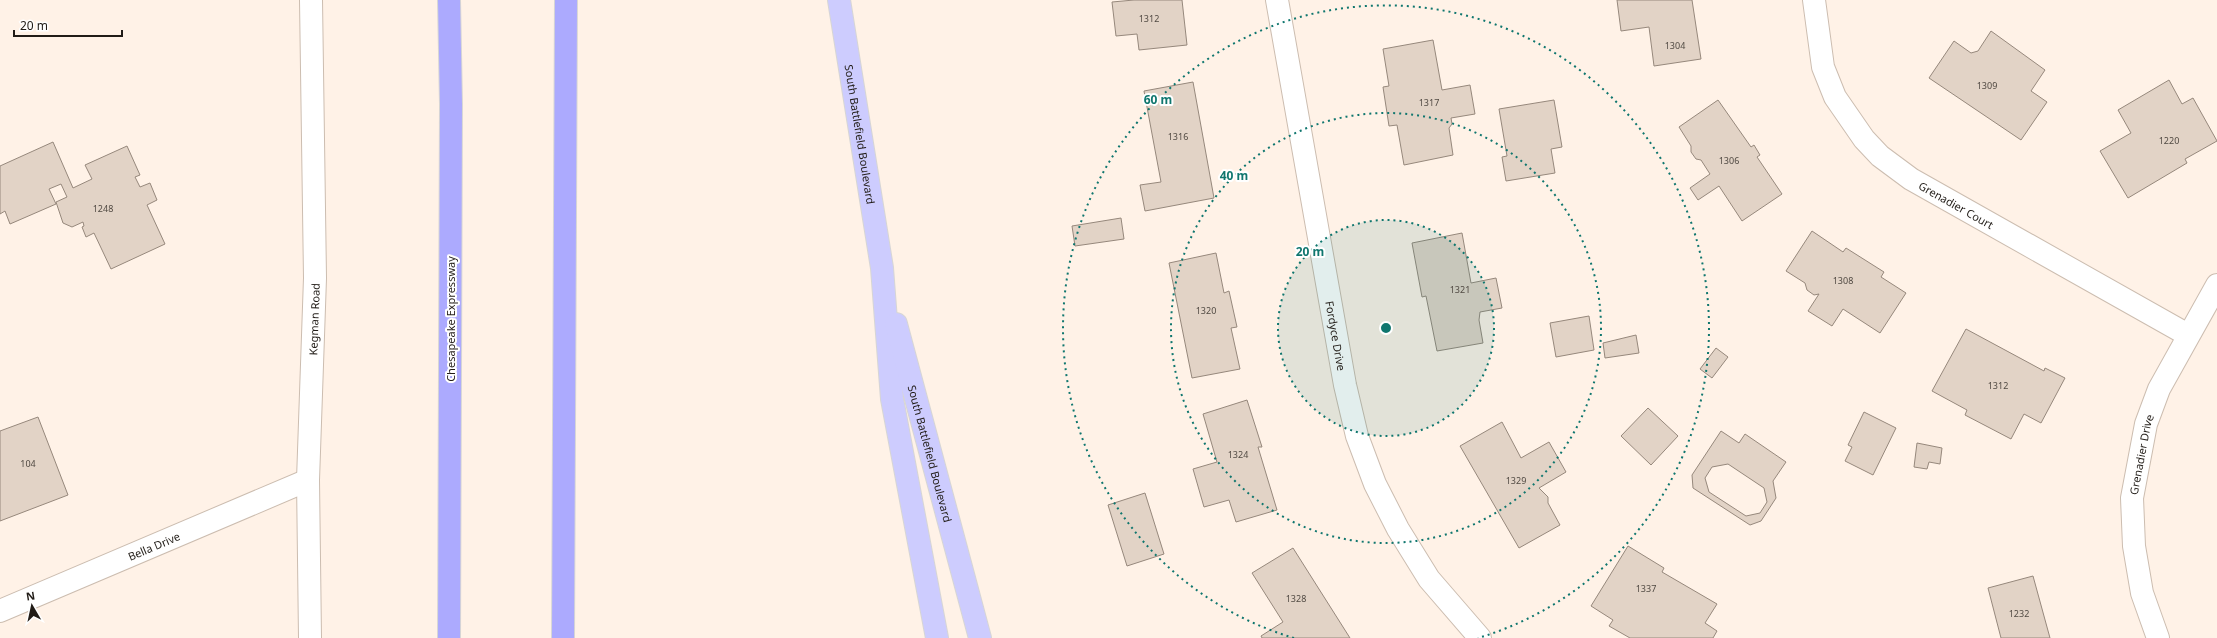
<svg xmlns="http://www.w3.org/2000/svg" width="2217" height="638" font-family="'Noto Sans',sans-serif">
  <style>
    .building { fill: #e2d3c6; stroke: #96887c; fill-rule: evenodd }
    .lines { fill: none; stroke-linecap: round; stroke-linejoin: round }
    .street-casing { stroke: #ccbdb0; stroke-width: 24 }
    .primary-casing { stroke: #d7d6d5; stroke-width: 24 }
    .highway-casing { stroke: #d7d6d5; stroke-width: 24 }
    .street { stroke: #fff; stroke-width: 22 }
    .primary { stroke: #cdccfe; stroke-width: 22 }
    .highway { stroke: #acaafe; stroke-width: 22 }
    .ring { fill: none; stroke: #0f766e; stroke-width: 2; stroke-dasharray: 2 4 }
    .labels { text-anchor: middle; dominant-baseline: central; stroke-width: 4; stroke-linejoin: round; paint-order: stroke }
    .number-label { font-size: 9px; fill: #514a43 }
    .street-label { font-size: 11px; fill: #211c17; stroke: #fff }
    .centre { fill: #0f766e; stroke: #fff; stroke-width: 2 }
    .ring-label { font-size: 12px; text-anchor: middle; font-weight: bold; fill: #0f766e; stroke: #fff; stroke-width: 4; stroke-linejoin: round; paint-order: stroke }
  </style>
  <rect width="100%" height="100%" fill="#fff2e7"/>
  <g class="building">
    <polygon points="1134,0 1182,0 1187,45 1139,50 1137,34 1116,36 1112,2"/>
    <polygon points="1617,0 1692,0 1701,59 1654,66 1649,27 1621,31"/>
    <polygon points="1991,31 2045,70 2031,91 2047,102 2021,140 1929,78 1954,41 1971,53 1978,51"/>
    <polygon points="1433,40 1442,90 1470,85 1475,114 1451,118 1452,124 1449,128 1453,155 1404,165 1397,125 1389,126 1383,87 1389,86 1383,49"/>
    <polygon points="2169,80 2182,104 2193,98 2217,141 2185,159 2187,163 2128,198 2100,151 2131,133 2118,110"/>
    <polygon points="1193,82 1214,198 1145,211 1140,185 1161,182 1144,91"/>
    <polygon points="1554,100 1562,147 1551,149 1555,173 1506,181 1502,157 1507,156 1499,109"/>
    <polygon points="1718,100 1751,147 1754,145 1760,155 1757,157 1782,194 1742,221 1719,186 1698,200 1690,188 1710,174 1701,160 1696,159 1691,152 1691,146 1679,127"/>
    <polygon points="53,142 73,188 92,179 85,165 127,146 140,175 135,177 140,187 150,183 157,200 147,205 165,244 111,269 94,233 86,237 82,227 84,226 83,222 72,227 63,223 56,202 67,197 61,184 49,189 56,204 10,224 5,211 0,214 0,166"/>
    <polygon points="1121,218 1124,239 1075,246 1072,226"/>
    <polygon points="1812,231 1843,252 1846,248 1884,272 1881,277 1906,293 1880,333 1843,309 1832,326 1808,311 1819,294 1814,295 1807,290 1805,283 1786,271"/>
    <polygon points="1462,233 1471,283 1496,278 1502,308 1480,312 1479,320 1483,343 1437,351 1426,296 1422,297 1412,243"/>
    <polygon points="1216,253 1224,293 1229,291 1237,327 1231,328 1240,369 1192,378 1169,263"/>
    <polygon points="1589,316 1594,350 1556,357 1550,323"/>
    <polygon points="1966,329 2044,371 2045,368 2065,378 2041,423 2024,414 2011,439 1965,415 1967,410 1932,391"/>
    <polygon points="1636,335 1639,353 1605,358 1603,343"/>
    <polygon points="1716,348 1728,357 1712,378 1700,369"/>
    <polygon points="1247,400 1262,447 1258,447 1277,510 1236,522 1229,500 1204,507 1193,469 1217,462 1203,414"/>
    <polygon points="1648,408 1678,436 1651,465 1621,436"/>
    <polygon points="1864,412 1896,428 1873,475 1845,461 1852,447 1848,445"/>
    <polygon points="38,417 68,495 0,521 0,431"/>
    <polygon points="1502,422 1521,458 1549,442 1566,472 1539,488 1548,497 1548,503 1560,525 1519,548 1460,446"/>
    <path d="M1721 431 1739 443 1745 434 1786 462 1773 481 1776 498 1761 521 1750 525 1693 488 1692 475ZM1728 464 1764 488 1767 502 1760 513 1746 516 1709 492 1705 478 1712 467Z"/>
    <polygon points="1917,443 1942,448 1940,464 1929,462 1927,469 1914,467"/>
    <polygon points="1145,493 1164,554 1127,566 1108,505"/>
    <polygon points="1628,546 1664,568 1662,572 1717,604 1705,623 1717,631 1713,638 1630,638 1609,626 1613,620 1591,606"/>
    <polygon points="1293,548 1350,638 1262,638 1261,636 1283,622 1252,573"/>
    <polygon points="2033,576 2050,638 2001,638 1988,588"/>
  </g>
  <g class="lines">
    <defs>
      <g id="street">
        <path id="s1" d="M1277 0 1345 385 1357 436 1375 484 1398 529 1429 579 1480 638"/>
        <path id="s2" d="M1814 0 1823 67 1835 97 1864 139 1880 156 1911 179 2188 335"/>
        <path id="s3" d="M0 611 308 480"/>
        <path id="s4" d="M310 638 308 480 315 278 311 0"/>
        <path id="s5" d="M2158 638 2142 593 2134 546 2132 498 2146 424 2159 389 2217 285"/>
      </g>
      <g id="primary">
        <path id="s6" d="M839 0 882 268 892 399 937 638"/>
        <path id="s7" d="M896 324 980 638"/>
      </g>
      <g id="highway">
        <polyline points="449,0 451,104 449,638"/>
        <polyline points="563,638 566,0"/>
      </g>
    </defs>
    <use href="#street" class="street-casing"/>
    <use href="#primary" class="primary-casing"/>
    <use href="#highway" class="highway-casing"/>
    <use href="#street" class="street"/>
    <use href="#primary" class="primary"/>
    <use href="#highway" class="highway"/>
  </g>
  <circle cx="1386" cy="328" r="108" fill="#0f766e" fill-opacity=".12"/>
  <g class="ring">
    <circle cx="1386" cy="328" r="108"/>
    <circle cx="1386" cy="328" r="215"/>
    <path d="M1294 638A323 323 0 1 1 1478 638"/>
  </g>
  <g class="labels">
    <g class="number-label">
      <text x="1149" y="18">1312</text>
      <text x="1675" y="45">1304</text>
      <text x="1987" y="85">1309</text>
      <text x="1429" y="102">1317</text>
      <text x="1178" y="136">1316</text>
      <text x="2169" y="140">1220</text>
      <text x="1729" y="160">1306</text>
      <text x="103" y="208">1248</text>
      <text x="1843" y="280">1308</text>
      <text x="1460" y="289">1321</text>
      <text x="1206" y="310">1320</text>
      <text x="1998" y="385">1312</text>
      <text x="1238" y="454">1324</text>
      <text x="28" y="463">104</text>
      <text x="1516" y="480">1329</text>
      <text x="1646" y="588">1337</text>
      <text x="1296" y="598">1328</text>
      <text x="2019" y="613">1232</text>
    </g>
    <g class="street-label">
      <text stroke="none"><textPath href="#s6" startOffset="136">South Battlefield Boulevard</textPath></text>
      <text stroke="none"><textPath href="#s2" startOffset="265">Grenadier Court</textPath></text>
      <text stroke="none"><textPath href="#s4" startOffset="319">Kegman Road</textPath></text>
      <text transform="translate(450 319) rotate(-90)">Chesapeake Expressway</text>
      <text stroke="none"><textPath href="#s1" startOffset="341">Fordyce Drive</textPath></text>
      <text stroke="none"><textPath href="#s7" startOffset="134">South Battlefield Boulevard</textPath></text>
      <text stroke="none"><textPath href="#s5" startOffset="188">Grenadier Drive</textPath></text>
      <text stroke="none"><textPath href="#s3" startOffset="167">Bella Drive</textPath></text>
    </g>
  </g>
  <circle cx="1386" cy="328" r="6" class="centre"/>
  <g class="ring-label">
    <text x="1158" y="104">60 m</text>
    <text x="1234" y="180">40 m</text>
    <text x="1310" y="256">20 m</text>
  </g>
  <g transform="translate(32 606) rotate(351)" stroke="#ffffff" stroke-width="3" paint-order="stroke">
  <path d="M0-3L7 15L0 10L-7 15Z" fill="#211c17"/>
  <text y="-6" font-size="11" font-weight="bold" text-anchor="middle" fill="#211c17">N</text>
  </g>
  <path d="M14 30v6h108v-6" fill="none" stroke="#211c17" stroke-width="2"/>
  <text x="20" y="30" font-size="12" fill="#211c17" stroke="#ffffff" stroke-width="3" paint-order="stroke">20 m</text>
</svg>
